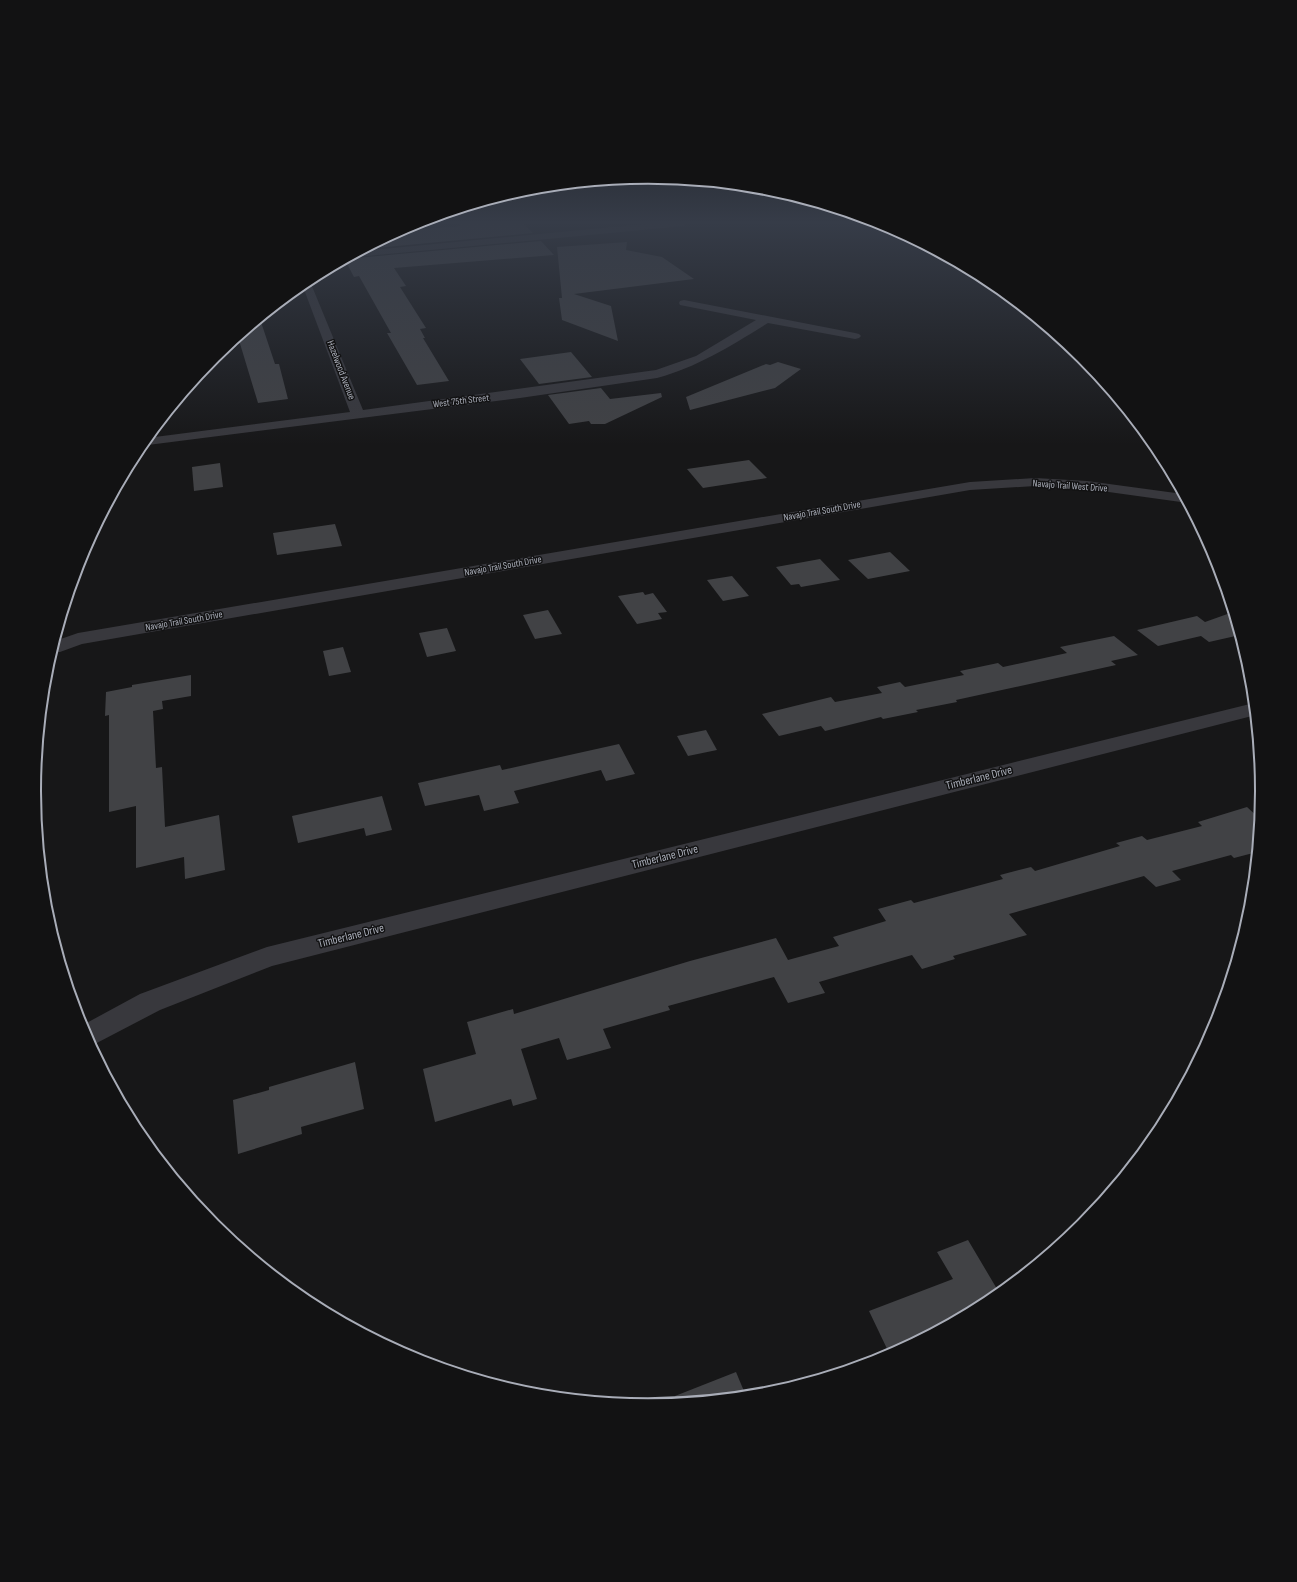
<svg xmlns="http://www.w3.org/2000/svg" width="1297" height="1582" font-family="'Sofia Sans Condensed',sans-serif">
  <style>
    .building { fill: #414245 }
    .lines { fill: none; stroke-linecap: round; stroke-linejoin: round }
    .minor { fill: #38383d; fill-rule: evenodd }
    .labels { text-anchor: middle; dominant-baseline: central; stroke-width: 3; stroke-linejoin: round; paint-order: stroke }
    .far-street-label { font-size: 10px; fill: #a9adb8; stroke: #121213 }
    .street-label { font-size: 12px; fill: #a9adb8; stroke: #121213 }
    .rim { fill: none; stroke: #a9adb8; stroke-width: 2 }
  </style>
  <rect width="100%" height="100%" fill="#171718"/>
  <g class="building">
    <polygon points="458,223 523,223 533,233 365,249 399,231 460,226"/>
    <polygon points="541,241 554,255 394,268 406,286 400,287 426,328 420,329 425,338 423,338 449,381 417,385 387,333 391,333 359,276 354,277 345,260 351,257 356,258"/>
    <polygon points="627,242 626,250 662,257 694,279 574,294 611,306 618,341 562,320 559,298 562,298 557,247"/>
    <polygon points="260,319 275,364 279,364 288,399 258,403 238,337"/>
    <polygon points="571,352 592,377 539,384 520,359"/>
    <polygon points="778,362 801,369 775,388 690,410 686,397 766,364 770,365"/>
    <polygon points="601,388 610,399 661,393 662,397 605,424 591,424 589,421 569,424 548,395"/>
    <polygon points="749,460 767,478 703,488 687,469"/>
    <polygon points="220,463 223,487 194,491 192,467"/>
    <polygon points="335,524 342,546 277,555 273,533"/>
    <polygon points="890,552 910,571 868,579 848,560"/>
    <polygon points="820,559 840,580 801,587 799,584 791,585 776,567"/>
    <polygon points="732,576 749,596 723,601 707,580"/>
    <polygon points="643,592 645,595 653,593 667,612 658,613 662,619 637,624 618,596"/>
    <polygon points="548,610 562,634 535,639 523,615"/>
    <polygon points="1233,612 1240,635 1209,642 1201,636 1158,646 1137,630 1197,616 1205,622"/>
    <polygon points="447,628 456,651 427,657 419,633"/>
    <polygon points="1114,636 1138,655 1111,661 1116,665 956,700 957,702 916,710 918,712 883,719 881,717 825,731 821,726 779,736 762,714 831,697 835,702 882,693 877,687 900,682 905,687 964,675 960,671 998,663 1003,667 1067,653 1060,647"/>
    <polygon points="343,647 351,672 329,676 323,651"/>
    <polygon points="191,675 191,696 162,701 163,709 153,711 156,768 162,767 165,827 219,815 225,870 185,879 184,857 136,868 136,806 109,812 109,715 105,716 106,692 132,687 132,685"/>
    <polygon points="706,730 717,750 688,756 677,736"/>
    <polygon points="619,744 635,774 606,781 601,770 514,791 519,803 484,811 479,795 425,806 418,783 500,765 502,770"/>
    <polygon points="382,796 392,830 366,836 364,828 298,843 292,816"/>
    <polygon points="1247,807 1260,819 1257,852 1234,858 1231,855 1172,871 1181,880 1156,887 1144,876 1009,914 1027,935 953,956 955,959 922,969 912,955 819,982 825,993 788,1003 774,977 668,1006 670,1010 603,1029 611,1048 567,1060 559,1038 521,1049 537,1099 513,1106 511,1099 435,1122 423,1069 476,1054 467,1022 513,1009 514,1014 690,961 776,938 788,960 839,946 833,937 886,921 878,909 911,900 914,903 1003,879 1000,875 1031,867 1035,871 1120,846 1116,843 1142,836 1147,840 1202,826 1198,822"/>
    <polygon points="355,1062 364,1109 301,1127 302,1134 238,1154 233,1100 269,1090 269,1087"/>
    <polygon points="968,1240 1000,1294 990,1302 890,1355 869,1311 953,1279 937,1252"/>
    <polygon points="736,1372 746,1396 677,1403 675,1396"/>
  </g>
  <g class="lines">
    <g class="minor">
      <polygon points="655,223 688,223 684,226 356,257 352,256 362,251"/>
      <path d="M309 279 363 410 656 370 696 356 756 320 680 305 679 303 680 301 684 300 855 333 859 334 861 336 859 338 855 339 768 323C732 345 698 367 657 378L520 398 140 446 147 438 350 412 302 284Z"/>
      <polygon points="1035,478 1087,481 1183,494 1188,503 1087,489 1035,486 970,490 82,644 60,652 51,653 55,641 78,633 970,482"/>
      <polygon points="1254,703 1256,715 272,966 160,1010 91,1046 81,1026 140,994 267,947"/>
    </g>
  </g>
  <linearGradient id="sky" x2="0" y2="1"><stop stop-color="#0d0d0d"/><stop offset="0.5" stop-color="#363c48"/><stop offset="1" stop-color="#363c48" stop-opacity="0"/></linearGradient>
  <rect width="1297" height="445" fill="url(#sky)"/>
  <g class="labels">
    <g class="far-street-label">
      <text transform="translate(341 370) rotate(69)">Hazelwood Avenue</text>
      <text transform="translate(461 401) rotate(-7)">West 75th Street</text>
      <text transform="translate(1070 486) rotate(4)">Navajo Trail West Drive</text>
      <text transform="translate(822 511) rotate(-10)">Navajo Trail South Drive</text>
      <text transform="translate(503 566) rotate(-10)">Navajo Trail South Drive</text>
      <text transform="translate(184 621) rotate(-10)">Navajo Trail South Drive</text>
    </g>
    <g class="street-label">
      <text transform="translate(979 778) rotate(-14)">Timberlane Drive</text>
      <text transform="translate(665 857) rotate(-14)">Timberlane Drive</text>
      <text transform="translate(351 936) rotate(-14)">Timberlane Drive</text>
    </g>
  </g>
  <path d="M0 0H1297V1582H0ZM41 791a607 607 0 1 1 1214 0a607 607 0 1 1-1214 0Z" fill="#121213" fill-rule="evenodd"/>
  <path class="rim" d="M41 791a607 607 0 1 1 1214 0a607 607 0 1 1-1214 0Z"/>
</svg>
